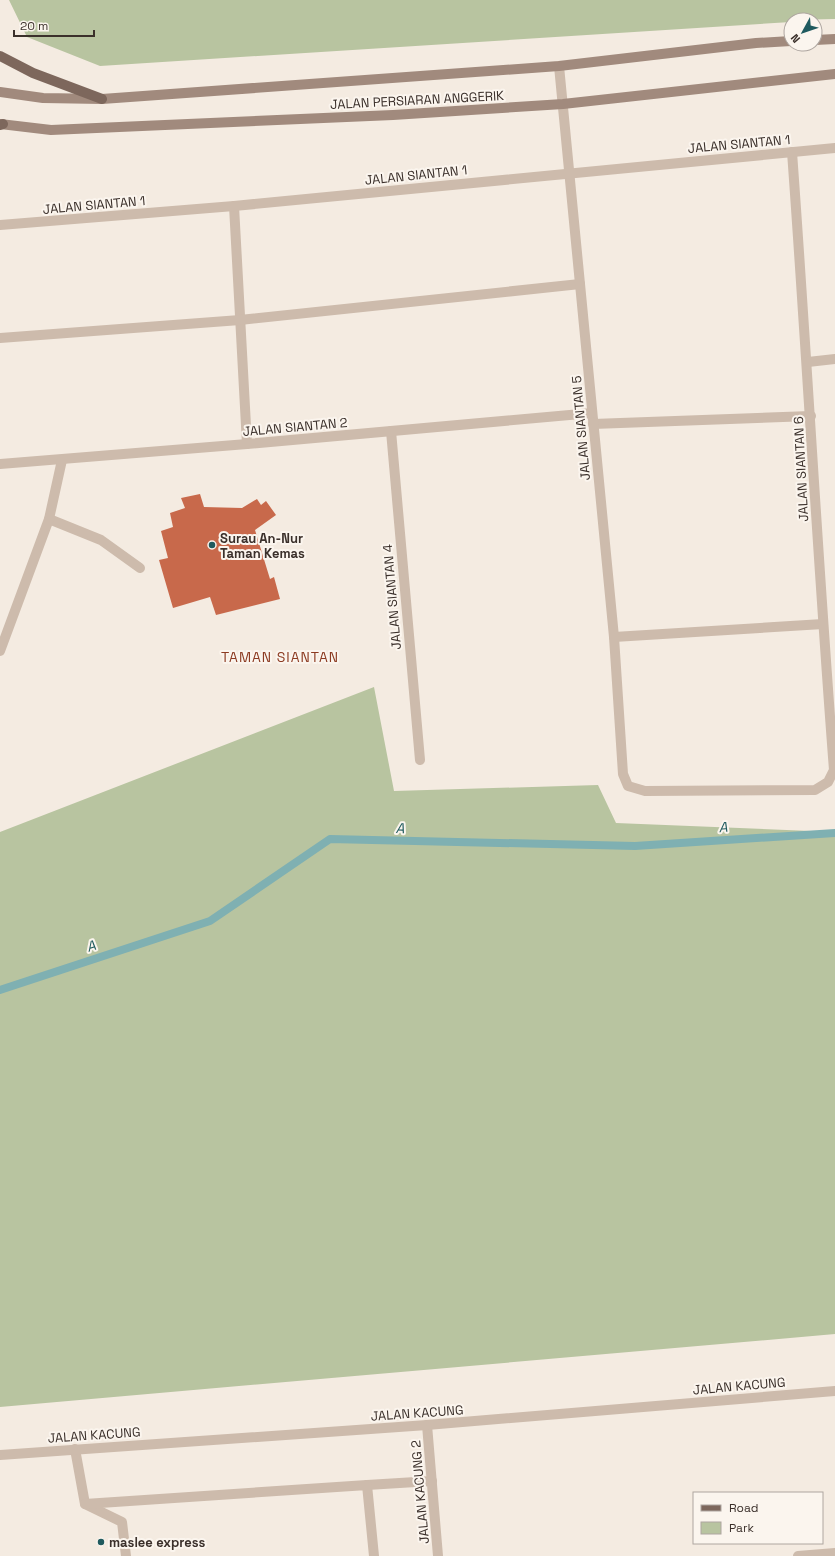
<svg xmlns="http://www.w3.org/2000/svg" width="835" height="1556" font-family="'Space Grotesk',sans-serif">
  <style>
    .green { fill: #b8c4a0 }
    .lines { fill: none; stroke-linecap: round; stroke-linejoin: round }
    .stream { stroke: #7fb0b2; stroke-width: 8 }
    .building { fill: #c8694b }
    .lane { stroke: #cdbbac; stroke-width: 10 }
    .street { stroke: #cdbbac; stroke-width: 10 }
    .secondary { stroke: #a18a7d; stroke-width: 10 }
    .primary { stroke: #7d675c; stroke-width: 10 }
    .poi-dot { fill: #1f5a5e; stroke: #fbf5ee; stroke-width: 1.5 }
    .labels { text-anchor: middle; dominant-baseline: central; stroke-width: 4; stroke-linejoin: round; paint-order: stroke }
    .street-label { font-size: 13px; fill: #3b302b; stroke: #fbf5ee }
    .poi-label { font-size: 13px; font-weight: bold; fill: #3b302b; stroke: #fbf5ee; text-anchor: start }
    .neighbourhood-label { font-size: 14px; letter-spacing: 1px; fill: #8c3b22; stroke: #fbf5ee }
    .water-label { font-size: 14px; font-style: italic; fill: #1f5a5e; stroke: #fbf5ee }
  </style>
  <rect width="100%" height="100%" fill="#f4ebe1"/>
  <g class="green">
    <polygon points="9,0 835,0 835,19 791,20 791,22 100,66 27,37"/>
    <polygon points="374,687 394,791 598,785 616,823 835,832 835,1334 0,1407 0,832"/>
  </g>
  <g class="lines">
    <polyline class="stream" points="0,990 210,921 330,839 635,846 835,833"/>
  </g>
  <polygon class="building" points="200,494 204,507 242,508 257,499 261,505 266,501 276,515 255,530 270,579 274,577 280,599 216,615 210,597 173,608 159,560 168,558 161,531 173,527 170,513 185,508 181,498"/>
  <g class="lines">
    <g class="lane">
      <polyline points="234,206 247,444"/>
      <polyline points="0,338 240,320 580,284"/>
      <polyline points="593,424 811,416"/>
      <polyline points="49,519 101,540 140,568"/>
      <polyline points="614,637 823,624"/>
      <polyline points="75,1449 85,1504 122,1522 126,1556"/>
      <polyline points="367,1485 432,1481"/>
      <polyline points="85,1504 367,1485 374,1556"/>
    </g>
    <g class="street">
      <path d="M559 66 614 637 623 774 628 786 645 791 815 790 828 782 834 770C818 564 807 358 792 152"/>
      <polyline points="0,225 234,206 835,148"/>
      <polyline points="808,362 835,359"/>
      <polyline points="391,431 420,760"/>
      <polyline points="0,464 247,444 592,413"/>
      <polyline points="0,651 49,519 62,460"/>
      <polyline points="427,1425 438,1556"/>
      <polyline points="0,1455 427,1425 835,1391"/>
      <polyline points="798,1556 835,1553"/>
    </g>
    <g class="secondary">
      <polyline points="815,40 835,39"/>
      <polyline points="0,92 43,98 102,99 559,66 756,43 791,41"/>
      <polyline points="0,124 51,130 393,115 563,104 835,74"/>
    </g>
    <g class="primary">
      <polyline points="0,56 33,73 102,99"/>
      <polyline points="0,125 3,124"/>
    </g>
  </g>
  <g class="poi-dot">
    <circle cx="212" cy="545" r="4"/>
    <circle cx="101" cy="1542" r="4"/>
  </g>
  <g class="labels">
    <g class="street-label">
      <text transform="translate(417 100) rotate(-3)">JALAN PERSIARAN ANGGERIK</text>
      <text transform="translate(739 144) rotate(-5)">JALAN SIANTAN 1</text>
      <text transform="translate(416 175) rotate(-6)">JALAN SIANTAN 1</text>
      <text transform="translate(94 205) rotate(-5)">JALAN SIANTAN 1</text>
      <text transform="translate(295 427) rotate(-5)">JALAN SIANTAN 2</text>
      <text transform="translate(581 428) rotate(-95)">JALAN SIANTAN 5</text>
      <text transform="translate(801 469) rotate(-93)">JALAN SIANTAN 6</text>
      <text transform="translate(392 597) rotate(-95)">JALAN SIANTAN 4</text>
      <text transform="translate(739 1386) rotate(-5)">JALAN KACUNG</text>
      <text transform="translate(417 1413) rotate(-4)">JALAN KACUNG</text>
      <text transform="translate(94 1435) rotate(-4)">JALAN KACUNG</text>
      <text transform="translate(420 1492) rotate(-95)">JALAN KACUNG 2</text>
    </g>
    <g class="poi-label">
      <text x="220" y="538">Surau An-Nur<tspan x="220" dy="15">Taman Kemas</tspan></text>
      <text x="109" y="1542">maslee express</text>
    </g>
    <g class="neighbourhood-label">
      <text x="280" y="657">TAMAN SIANTAN</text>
    </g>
    <g class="water-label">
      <text transform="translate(723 827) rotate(-4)">A</text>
      <text transform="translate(400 828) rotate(1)">A</text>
      <text transform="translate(91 946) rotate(-18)">A</text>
    </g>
  </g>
  <rect x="693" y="1492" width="130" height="52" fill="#fbf5ee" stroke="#aea6a0"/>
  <rect x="701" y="1505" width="20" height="6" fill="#7d675c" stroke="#aea6a0"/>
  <text x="729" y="1512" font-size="12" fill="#3b302b">Road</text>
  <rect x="701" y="1522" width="20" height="12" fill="#b8c4a0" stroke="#aea6a0"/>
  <text x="729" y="1532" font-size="12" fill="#3b302b">Park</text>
  <g transform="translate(803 32) rotate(230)"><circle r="19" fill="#fbf5ee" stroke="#aea6a0"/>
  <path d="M0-3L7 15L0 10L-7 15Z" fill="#1f5a5e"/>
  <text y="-6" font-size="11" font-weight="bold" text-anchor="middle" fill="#3b302b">N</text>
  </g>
  <path d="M14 30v6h80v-6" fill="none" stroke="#3b302b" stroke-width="2"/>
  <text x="20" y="30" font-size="12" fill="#3b302b" stroke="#fbf5ee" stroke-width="3" paint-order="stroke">20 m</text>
</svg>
